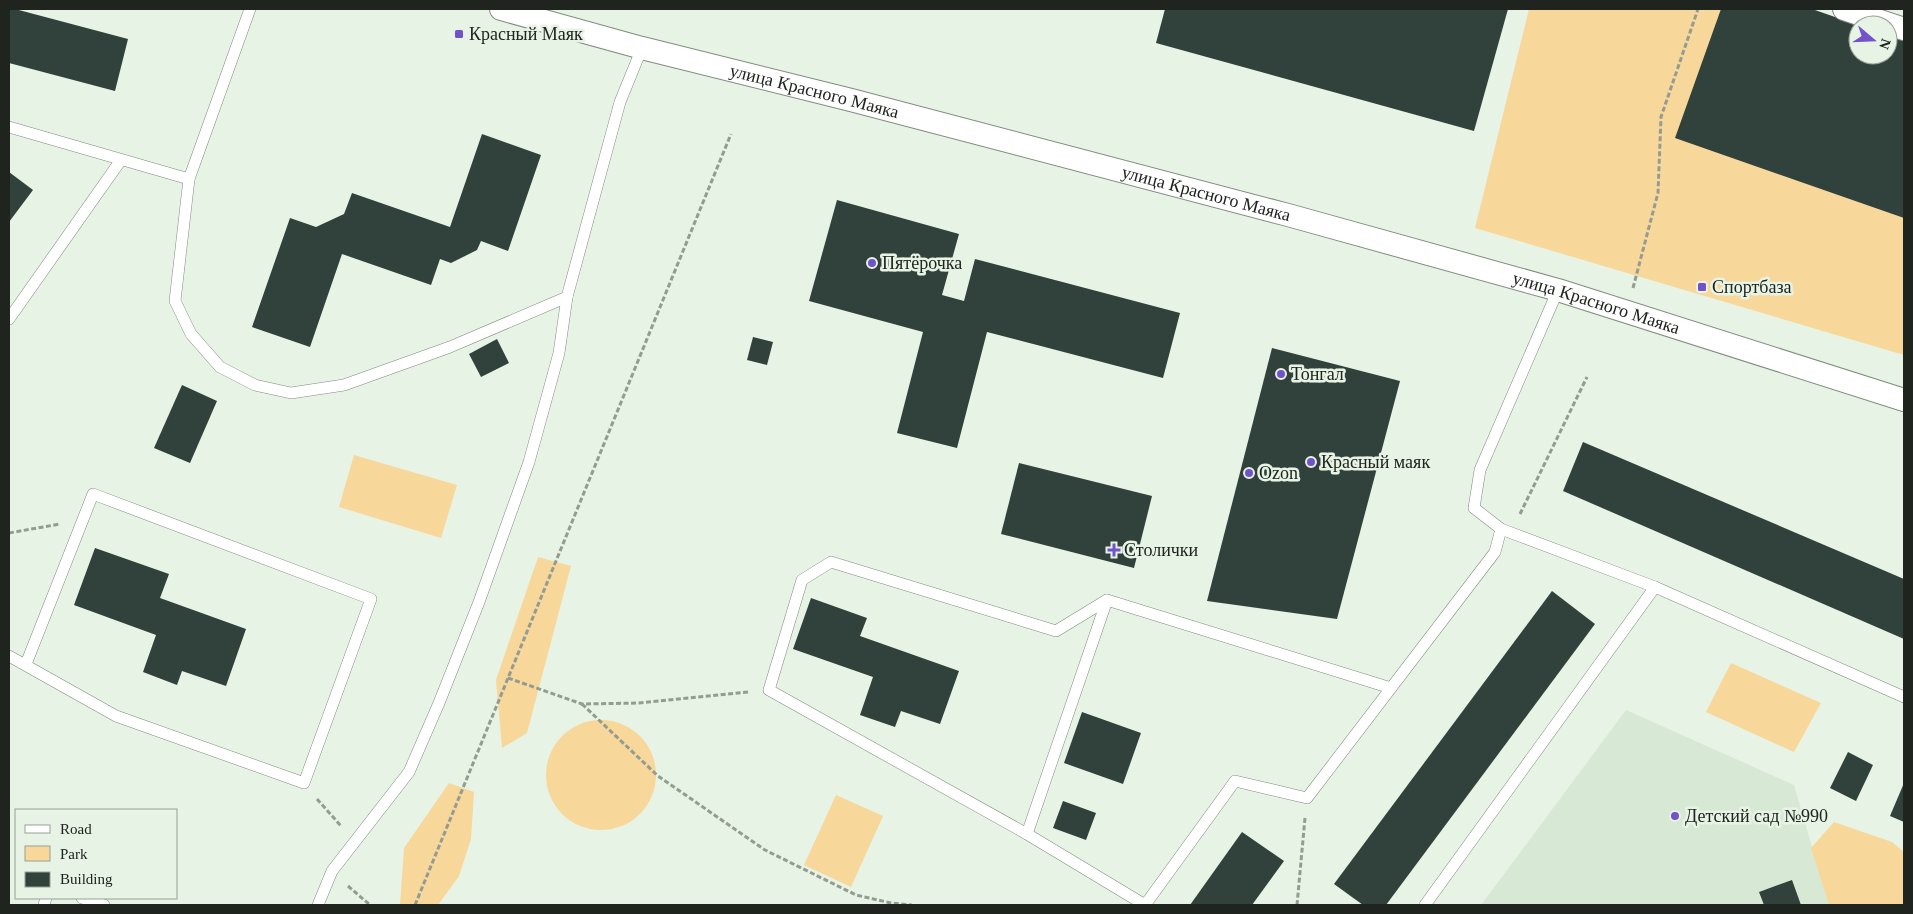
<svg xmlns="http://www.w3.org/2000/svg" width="1913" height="914" font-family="Georgia,serif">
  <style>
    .built { fill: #d7e9d5 }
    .green { fill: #f8d79a }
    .building { fill: #31413c }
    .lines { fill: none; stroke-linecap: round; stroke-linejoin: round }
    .lane-casing { stroke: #818c80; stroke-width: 12 }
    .street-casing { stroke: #818c80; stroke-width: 24 }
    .path { stroke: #949c92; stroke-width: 3; stroke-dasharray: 5 2.5; stroke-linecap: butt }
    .lane { stroke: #fff; stroke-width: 11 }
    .street { stroke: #fff; stroke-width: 22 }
    .poi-dot { fill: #7152cb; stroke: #e7f3e5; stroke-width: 2 }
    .labels { text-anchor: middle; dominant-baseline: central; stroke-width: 5; stroke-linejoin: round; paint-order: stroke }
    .poi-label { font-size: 18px; fill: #20241f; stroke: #e7f3e5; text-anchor: start }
    .street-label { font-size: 18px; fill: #20241f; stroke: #e7f3e5 }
  </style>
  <rect width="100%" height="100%" fill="#e7f3e5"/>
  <polygon class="built" points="1626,710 1794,785 1829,905 1481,905"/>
  <g class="green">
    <polygon points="1529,9 1790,9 1858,32 1858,55 1888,55 1888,42 1904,48 1904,355 1475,228"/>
    <polygon points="354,455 457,485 441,538 339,507"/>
    <polygon points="538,557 571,566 527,733 502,748 496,680"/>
    <polygon points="1731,663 1821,703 1794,752 1706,712"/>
    <circle cx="601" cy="775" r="55"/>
    <polygon points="449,783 474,792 471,839 459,876 438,905 400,905 404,848"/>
    <polygon points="836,795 883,816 851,887 804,865"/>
    <polygon points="1834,822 1892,842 1904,852 1904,905 1829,905 1811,848"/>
  </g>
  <g class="building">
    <polygon points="9,9 15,9 128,39 115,91 9,63"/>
    <polygon points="1165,9 1508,9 1474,131 1156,43"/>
    <polygon points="1721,9 1812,9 1858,25 1858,55 1888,55 1888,36 1904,41 1904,218 1675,138"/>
    <polygon points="482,134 541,155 508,251 481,241 477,250 451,263 440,259 431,285 342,254 310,347 252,327 290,218 316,227 344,214 352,193 450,227"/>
    <polygon points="9,172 33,190 9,222"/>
    <polygon points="837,200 959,234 942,295 964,301 975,259 1180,313 1163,378 987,332 957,448 897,433 923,332 809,301"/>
    <polygon points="753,337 773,342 767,365 747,360"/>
    <polygon points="497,339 509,363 481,377 469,354"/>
    <polygon points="1272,348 1400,381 1337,619 1207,601"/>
    <polygon points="182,385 217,401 190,463 154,448"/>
    <polygon points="1583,442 1904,579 1904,639 1563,491"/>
    <polygon points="1019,463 1152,496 1134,568 1001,534"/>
    <polygon points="95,548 169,574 160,598 246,629 226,686 182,671 177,685 143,672 156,635 74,605"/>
    <polygon points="1552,591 1595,624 1386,905 1363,905 1334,884"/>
    <polygon points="811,598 867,618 860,636 959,671 940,724 901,711 895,727 860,715 873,677 793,649"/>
    <polygon points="1082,712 1141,733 1123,784 1064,763"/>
    <polygon points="1848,752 1873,765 1856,801 1830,788"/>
    <polygon points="1904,783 1904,822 1890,816"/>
    <polygon points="1063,801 1096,813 1086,840 1053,828"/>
    <polygon points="1242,832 1284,861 1252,905 1190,905"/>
    <polygon points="1792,880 1801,905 1764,905 1759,892"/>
  </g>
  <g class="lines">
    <defs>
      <g id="lane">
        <polyline points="250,9 189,179 175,301 191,334 220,367 255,385 291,393 344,385 450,347 567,297 620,102 642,48"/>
        <polyline points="9,127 189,179"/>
        <polyline points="9,319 121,160"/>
        <polyline points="1501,529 1655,587 1904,697"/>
        <polyline points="9,656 116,716 304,783 371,599 93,494 26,664"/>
        <polyline points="1027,834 769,690 802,580 831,562 1056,631 1107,600"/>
        <polyline points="82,898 104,905"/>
        <polyline points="44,905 46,898"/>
        <polyline points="318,905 332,871 409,772 439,703 479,602 529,462 559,353 567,297"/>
        <polyline points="1145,905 1235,781 1307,798 1495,552 1501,529 1474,508 1480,470 1558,290"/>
        <polyline points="1145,905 1027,834 1107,600 1391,688"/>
        <polyline points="1425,905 1655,587"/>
      </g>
      <g id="street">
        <path id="s1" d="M501 9 642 48 851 100 1288 215 1558 290 1904 400"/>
        <polyline points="1844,9 1904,29"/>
      </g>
    </defs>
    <use href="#lane" class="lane-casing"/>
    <use href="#street" class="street-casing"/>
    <g class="path">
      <polyline points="1633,288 1658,193 1661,117 1698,9"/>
      <polyline points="1520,514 1587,377"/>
      <polyline points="9,533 60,524"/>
      <polyline points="508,678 582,704 639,703 749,692"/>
      <polyline points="582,704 658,776 765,850 856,895 891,903 912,905"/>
      <polyline points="317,799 341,826"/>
      <polyline points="348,886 370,905"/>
      <polyline points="415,905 731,134"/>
      <polyline points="1297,905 1305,818"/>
    </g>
    <use href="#lane" class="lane"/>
    <use href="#street" class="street"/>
  </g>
  <g class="poi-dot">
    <rect x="454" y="29" width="10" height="10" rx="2.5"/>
    <circle cx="872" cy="263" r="5"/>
    <rect x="1697" y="282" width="10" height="10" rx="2.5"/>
    <circle cx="1281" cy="374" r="5"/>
    <circle cx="1311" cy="462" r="5"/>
    <circle cx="1249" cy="473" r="5"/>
    <path d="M1111.5 542.5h5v5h5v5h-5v5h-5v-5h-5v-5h5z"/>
    <circle cx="1675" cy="816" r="5"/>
  </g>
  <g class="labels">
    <g class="poi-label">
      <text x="469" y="34">Красный Маяк</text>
      <text x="882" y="263">Пятёрочка</text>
      <text x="1712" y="287">Спортбаза</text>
      <text x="1291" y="374">Тонгал</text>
      <text x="1321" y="462">Красный маяк</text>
      <text x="1259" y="473">Ozon</text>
      <text x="1124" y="550">Столички</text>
      <text x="1685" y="816">Детский сад №990</text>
    </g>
    <g class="street-label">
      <text stroke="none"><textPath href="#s1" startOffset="324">улица Красного Маяка</textPath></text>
      <text stroke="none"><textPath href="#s1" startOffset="729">улица Красного Маяка</textPath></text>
      <text stroke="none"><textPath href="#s1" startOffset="1134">улица Красного Маяка</textPath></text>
    </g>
  </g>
  <rect width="1913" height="914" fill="none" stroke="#20241f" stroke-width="20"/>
  <rect x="15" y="809" width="162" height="90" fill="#e7f3e5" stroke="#97a096"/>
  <rect x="25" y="825" width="25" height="8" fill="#ffffff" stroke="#97a096"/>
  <text x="60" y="834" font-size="15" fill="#20241f">Road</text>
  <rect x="25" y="846" width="25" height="15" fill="#f8d79a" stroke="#97a096"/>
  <text x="60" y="859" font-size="15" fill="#20241f">Park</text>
  <rect x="25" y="872" width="25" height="15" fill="#31413c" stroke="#97a096"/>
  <text x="60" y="884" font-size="15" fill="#20241f">Building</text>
  <g transform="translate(1873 40) rotate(109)"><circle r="24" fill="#e7f3e5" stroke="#97a096"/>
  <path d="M0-4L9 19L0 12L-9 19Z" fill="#7152cb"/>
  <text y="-8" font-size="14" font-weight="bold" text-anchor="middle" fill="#20241f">N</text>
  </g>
</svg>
